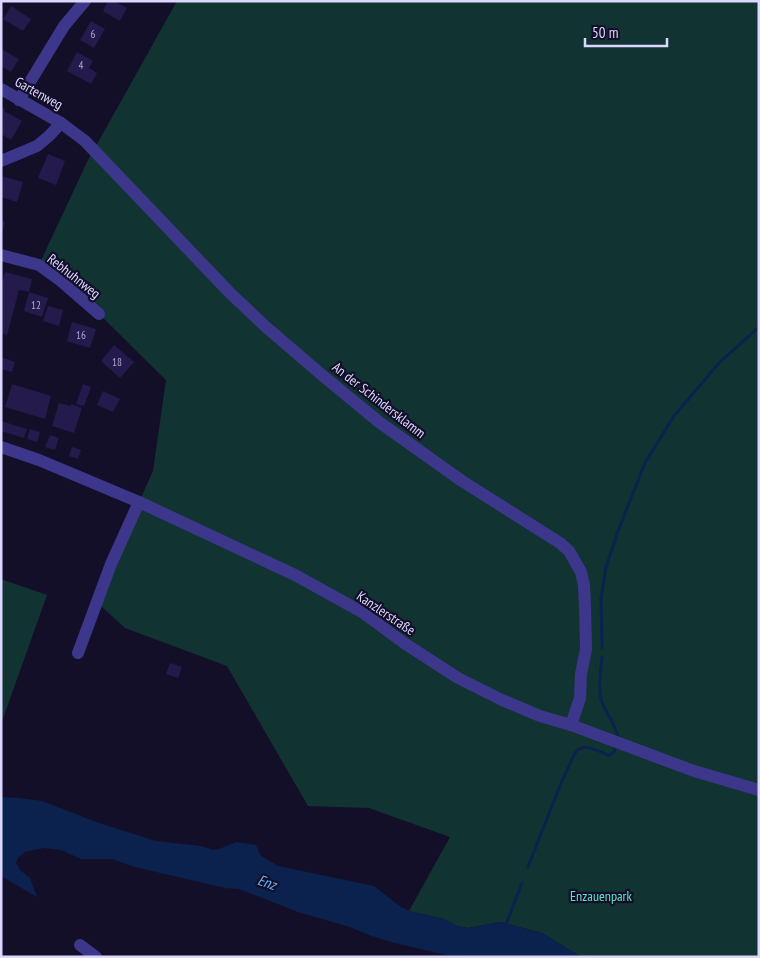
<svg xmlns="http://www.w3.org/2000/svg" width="760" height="958" font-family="'PT Sans Narrow',sans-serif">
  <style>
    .green { fill: #113433 }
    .water { fill: #0a224d }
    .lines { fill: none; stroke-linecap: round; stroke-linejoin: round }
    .stream { stroke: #0a224d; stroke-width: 3 }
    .building { fill: #241a4b }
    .minor { stroke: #3c378b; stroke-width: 12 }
    .labels { text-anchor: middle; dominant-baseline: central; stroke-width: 4.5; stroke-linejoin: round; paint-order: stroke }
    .number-label { font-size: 11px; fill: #aea8d2 }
    .street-label { font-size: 14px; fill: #dcd7ff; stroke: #140f29 }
    .park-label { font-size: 14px; fill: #5ce6c6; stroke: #140f29 }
    .water-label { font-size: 15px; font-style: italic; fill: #65b6ff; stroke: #140f29 }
  </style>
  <rect width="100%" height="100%" fill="#140f29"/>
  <g class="green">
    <polygon points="177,1 759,1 759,957 581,957 542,933 500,922 468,928 457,926 444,919 409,911 450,837 369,808 308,806 227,666 125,628 101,606 139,502 153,471 166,380 99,314 39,265 87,162"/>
    <polygon points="1,579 47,595 2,721 1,720"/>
  </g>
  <polygon class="water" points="1,797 19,798 42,801 99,823 156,841 201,846 213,850 219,849 236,842 256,845 261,856 278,866 374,886 401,907 409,911 444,919 457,926 468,928 500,922 542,933 581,957 454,957 391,942 369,935 350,927 298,912 239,889 225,888 135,867 112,859 81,859 61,850 44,848 25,852 18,858 16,863 20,870 30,878 37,897 1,876"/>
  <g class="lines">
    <g class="stream">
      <polyline points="602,648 601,598 606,567 618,531 645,463 674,416 719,363 759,327"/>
      <path d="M602 657C601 672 597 690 603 705 608 716 616 725 618 738"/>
      <path d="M528 867 561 783 575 753C583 741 597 751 608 755 612 755 614 753 615 749"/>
      <polyline points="505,927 522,883"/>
    </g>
  </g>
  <g class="building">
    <polygon points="108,1 114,1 127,8 120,21 103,11"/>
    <polygon points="11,6 31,19 23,31 3,19"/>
    <polygon points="91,21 105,29 94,48 80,40"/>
    <polygon points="3,50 19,59 11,72 1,66 1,53"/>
    <polygon points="77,52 93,61 89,68 97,73 91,84 67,71"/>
    <polygon points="1,107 5,109 4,111 22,121 11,140 1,134"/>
    <polygon points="48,154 65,161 56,185 38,178"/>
    <polygon points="1,176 23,182 17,202 1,197"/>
    <polygon points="1,221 5,222 2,233 1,233"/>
    <polygon points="5,272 32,279 29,292 19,290 7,335 1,333 1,287"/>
    <polygon points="29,292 48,298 42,317 24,311"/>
    <polygon points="48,306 63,310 59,326 43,321"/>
    <polygon points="72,322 96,329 90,348 67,341"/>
    <polygon points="114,345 134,362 120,378 101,361"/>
    <polygon points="1,357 15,362 12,372 1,369"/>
    <polygon points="12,384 51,396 45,419 5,407"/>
    <polygon points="83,384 91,387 84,406 76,404"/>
    <polygon points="103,391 120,399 113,412 97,405"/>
    <polygon points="59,403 71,406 71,404 82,408 74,433 52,426"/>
    <polygon points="1,421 27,429 24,438 1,431"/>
    <polygon points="30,429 40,432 37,442 27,439"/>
    <polygon points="50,435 59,438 55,450 45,447"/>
    <polygon points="72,447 81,450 78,459 69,456"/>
    <polygon points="170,663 182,667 178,678 166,674"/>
  </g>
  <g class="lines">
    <g class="minor">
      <polyline points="1,89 61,123 85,141 230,293 266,327 322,375 379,422 462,481 560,543 569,551 581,572 584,585 585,606 586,649 581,674 580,698 571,725"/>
      <polyline points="19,100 64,26 85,1"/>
      <polyline points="1,161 37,146 49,136 61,123"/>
      <polyline points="1,255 39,265 61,281 99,314"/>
      <polyline points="1,447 39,460 139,502 295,575 362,612 404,643 458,678 502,700 540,716 571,725 694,771 759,790"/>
      <polyline points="78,653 111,564 139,502"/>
      <polyline points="80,945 96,957"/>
    </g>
  </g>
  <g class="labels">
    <g class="number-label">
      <text x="93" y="34">6</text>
      <text x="81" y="65">4</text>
      <text x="36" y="305">12</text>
      <text x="81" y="335">16</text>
      <text x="117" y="362">18</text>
    </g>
    <g class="street-label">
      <text transform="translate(39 93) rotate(29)">Gartenweg</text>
      <text transform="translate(74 276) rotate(38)">Rebhuhnweg</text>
      <text transform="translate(379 400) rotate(38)">An der Schindersklamm</text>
      <text transform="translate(386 613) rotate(34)">Kanzlerstraße</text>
    </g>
    <g class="park-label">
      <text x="601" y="896">Enzauenpark</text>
    </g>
    <g class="water-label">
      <text transform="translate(267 882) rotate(19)">Enz</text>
    </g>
  </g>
  <rect width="760" height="958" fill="none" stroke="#dcd7ff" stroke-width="5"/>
  <path d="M585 38v8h82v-8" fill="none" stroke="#dcd7ff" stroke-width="2.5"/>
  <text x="592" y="38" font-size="15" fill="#dcd7ff" stroke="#140f29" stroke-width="4" paint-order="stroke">50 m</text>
</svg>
